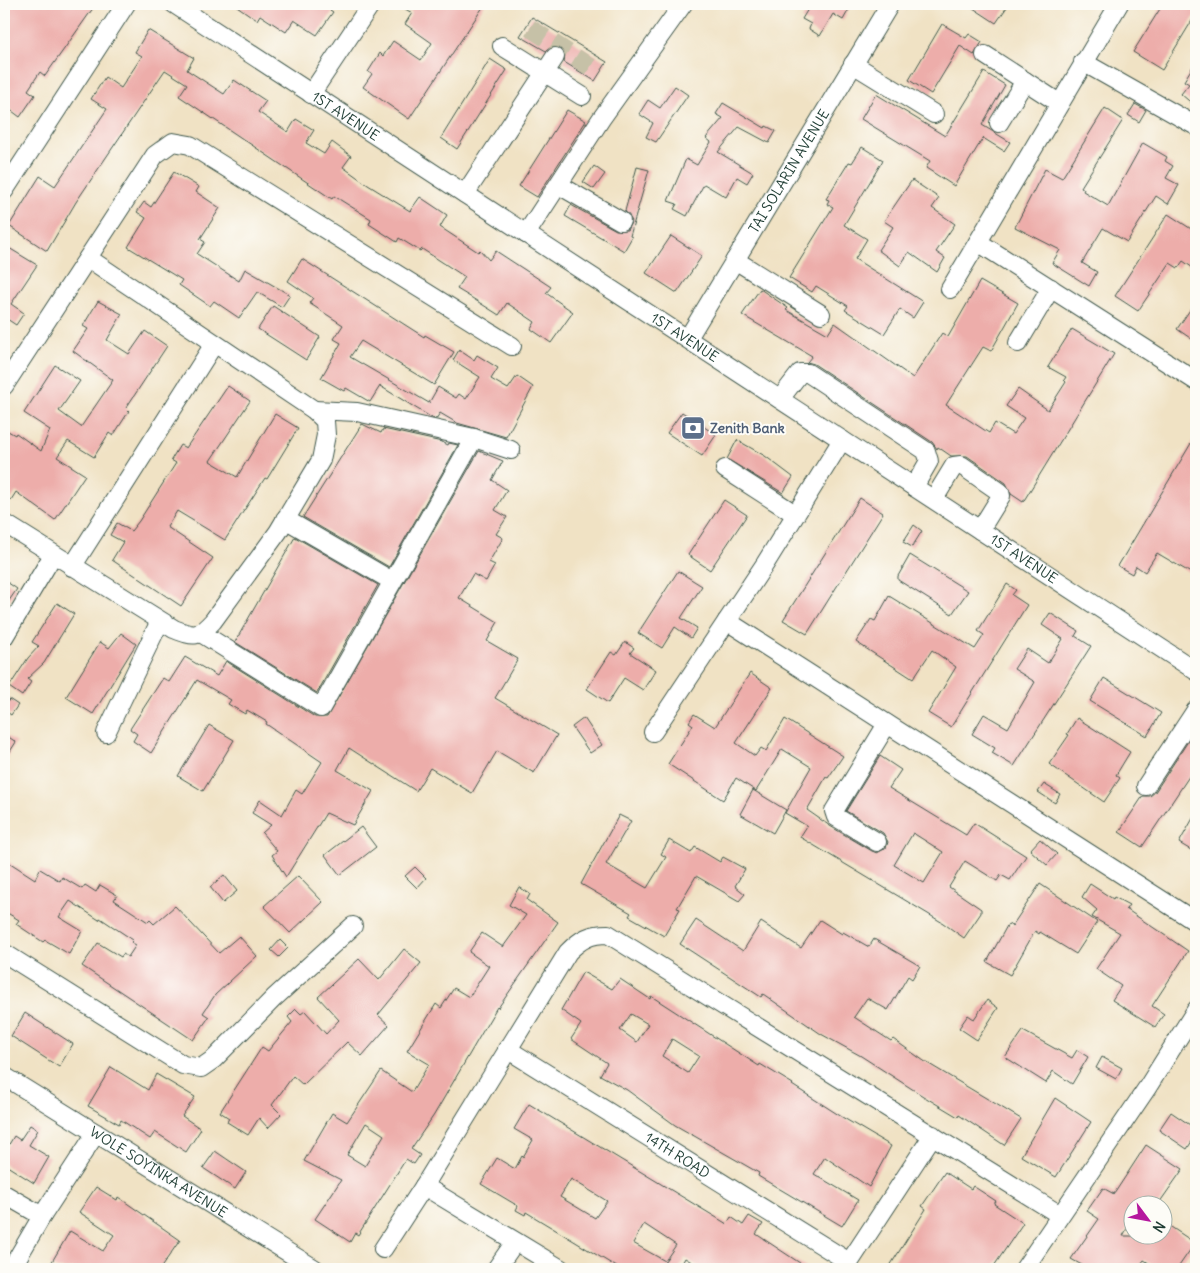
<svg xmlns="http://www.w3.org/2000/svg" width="1200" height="1273" font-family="Delius,sans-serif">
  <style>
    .building { fill: #edadaa; fill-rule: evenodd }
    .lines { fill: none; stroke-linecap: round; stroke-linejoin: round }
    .minor-tunnel { stroke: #c6c1a7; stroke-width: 18; stroke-dasharray: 18 9; stroke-linecap: butt }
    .minor-casing { stroke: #3e564a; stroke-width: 20 }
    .minor { stroke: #fff; stroke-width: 18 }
    .labels { text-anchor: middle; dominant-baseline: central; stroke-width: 4; stroke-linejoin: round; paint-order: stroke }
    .street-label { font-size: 14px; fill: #1f3d34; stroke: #fdfcf7 }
    .service-label { font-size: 14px; font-weight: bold; fill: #4e5e75; stroke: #fdfcf7; text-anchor: start }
  </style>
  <rect width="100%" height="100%" fill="#fdfcf7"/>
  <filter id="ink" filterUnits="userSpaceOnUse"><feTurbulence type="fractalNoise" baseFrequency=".02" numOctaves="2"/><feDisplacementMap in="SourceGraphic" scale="10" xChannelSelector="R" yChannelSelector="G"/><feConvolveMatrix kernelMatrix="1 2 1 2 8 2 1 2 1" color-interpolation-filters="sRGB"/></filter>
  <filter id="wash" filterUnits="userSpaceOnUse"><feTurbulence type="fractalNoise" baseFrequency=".0096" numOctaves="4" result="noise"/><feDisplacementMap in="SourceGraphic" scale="20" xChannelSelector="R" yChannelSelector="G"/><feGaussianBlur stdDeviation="1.12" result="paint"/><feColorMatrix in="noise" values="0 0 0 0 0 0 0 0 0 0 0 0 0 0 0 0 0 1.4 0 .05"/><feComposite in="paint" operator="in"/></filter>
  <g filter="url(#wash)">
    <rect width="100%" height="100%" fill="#f0e2c4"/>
    <g id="blocks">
      <g class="building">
        <polygon points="7,4 96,4 45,76 40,72 28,90 35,95 20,117 4,105 4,10"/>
        <polygon points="234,4 321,4 333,12 317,35 294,20 286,32 260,15 257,20"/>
        <polygon points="397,4 485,4 409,119 363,87 372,74 368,72 380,53 383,56 393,41 421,60 432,43 405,24 412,13"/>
        <polygon points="811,4 852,4 843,20 833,14 820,36 809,29 811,24 802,19"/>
        <polygon points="967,4 1009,4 996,23"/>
        <polygon points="1163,4 1196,4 1196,14 1162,70 1133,52"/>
        <polygon points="532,17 607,62 595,81 564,62 565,53 560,48 551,47 546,51 520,36"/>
        <polygon points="942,24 966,38 969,34 982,42 974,55 960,46 931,94 909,80"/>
        <polygon points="148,30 194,58 187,70 224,94 234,80 266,101 258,112 288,132 296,119 314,130 306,143 324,154 332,142 351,156 343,167 368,185 410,211 420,197 447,215 440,227 478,252 480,250 489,260 496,251 551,287 546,293 573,312 551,343 531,329 535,322 507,303 499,315 472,298 457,289 465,277 422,249 420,251 399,238 397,242 369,224 371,219 334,196 332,199 179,96 187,84 165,70 76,202 47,251 9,226 40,176 55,186 107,109 91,99 105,77 121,88 142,56 135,52"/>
        <polygon points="490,59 507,70 457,149 441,138"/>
        <polygon points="1196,61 1196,107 1181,94 1189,84 1184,81"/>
        <polygon points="984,72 1005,85 982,125 1010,142 1004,151 983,138 954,186 926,168 930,161 861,119 876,94 945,136"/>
        <polygon points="675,86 688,95 656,142 646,137 653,123 639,114 648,100 660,108"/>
        <polygon points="723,103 765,128 766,126 776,131 769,143 739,127 718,152 753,173 747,183 737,177 726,197 704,184 687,216 674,209 677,204 668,201 686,159 697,165 711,142 706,138 723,118 716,114"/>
        <polygon points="1135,104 1146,110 1139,122 1128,115"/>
        <polygon points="1105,108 1123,120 1081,187 1084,189 1083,191 1108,206 1143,143 1167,157 1165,161 1173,166 1166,178 1179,185 1168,204 1156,196 1127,242 1103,228 1082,263 1097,272 1089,286 1052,263 1060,250 1015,227 1045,169 1062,178"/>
        <polygon points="567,110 586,121 537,197 519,186"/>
        <polygon points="862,147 883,160 844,225 867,239 855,259 923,302 913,318 900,309 884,334 845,310 848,306 816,286 812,292 789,278 833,207 827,204 829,200 826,199 849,162 852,163"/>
        <polygon points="594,166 605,174 594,189 583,182"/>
        <polygon points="637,167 649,170 630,236 632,237 624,251 565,216 571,205 616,230 627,230 632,221 625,211"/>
        <polygon points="174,172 199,187 196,192 220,208 200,239 205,242 197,254 239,281 245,269 290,295 282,307 257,292 239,318 214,301 210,306 179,285 182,280 128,247 146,218 137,212 144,202 151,207"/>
        <polygon points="912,180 939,198 932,208 955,224 936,252 945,258 937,272 909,252 900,266 878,250 893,227 884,221"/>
        <polygon points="1168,214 1196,232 1196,270 1183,261 1178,268 1170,263 1138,311 1115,296"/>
        <polygon points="671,236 702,256 677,293 646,273"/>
        <polygon points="4,245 37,265 11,304 24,313 16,325 4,317"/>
        <polygon points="302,259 424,337 425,335 454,352 434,385 361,341 350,357 429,403 438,387 456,398 459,394 466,399 480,377 453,360 459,350 474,360 477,355 498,368 491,379 508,389 517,376 533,387 506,437 457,423 440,413 436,419 432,418 380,386 370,402 346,388 344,391 321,378 341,343 334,339 343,325 309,303 313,298 288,281"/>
        <polygon points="980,281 1018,303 991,351 983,347 946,405 989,433 995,423 1013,434 1024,418 1006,406 1018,389 1048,410 1066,382 1064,380 1066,377 1048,367 1072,329 1114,354 1023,502 1011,494 1006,483 967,456 951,456 938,447 937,449 932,442 814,364 807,362 812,356 742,315 760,289 788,308 786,310 828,334 835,323 913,378 942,333 948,337"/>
        <polygon points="98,301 122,314 107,340 129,354 145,331 167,346 126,408 129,411 113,436 109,433 94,457 68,441 57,457 85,475 55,520 16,492 11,500 4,495 4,438 8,431 15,435 16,433 41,451 50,430 24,413 55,365 80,381 59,411 81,427 85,421 113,380 73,351 88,329 83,326"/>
        <polygon points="1196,301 1196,342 1177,329"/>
        <polygon points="273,306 320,337 306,360 258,329"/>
        <polygon points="228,386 250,401 210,461 237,477 275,414 298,428 267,479 265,478 225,540 177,511 167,527 213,558 181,606 112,560 123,542 110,535 117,523 131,531 139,521 176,463 171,460 180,445 186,448"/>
        <polygon points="682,412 716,435 702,456 667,433"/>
        <polygon points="362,424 381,433 383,429 442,442 448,445 449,443 458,445 389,567 303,517"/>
        <polygon points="1196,435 1196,576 1157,553 1145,572 1136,566 1132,574 1118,566"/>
        <polygon points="737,440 765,456 793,477 783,493 727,459"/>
        <polygon points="479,451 503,461 492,480 507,490 495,510 507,517 496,534 503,538 489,562 495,565 486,581 473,574 459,598 498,622 487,641 518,659 495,698 557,735 534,773 497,751 472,793 430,768 416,791 349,748 337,770 373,791 353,825 326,813 286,877 272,855 277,851 262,833 271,825 252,813 260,800 282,815 296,790 302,794 322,762 266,724 267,722 247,710 245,714 228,704 231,700 197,680 151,753 133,741 137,734 130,729 163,678 169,682 185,657 217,676 226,661 315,717 327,717"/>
        <polygon points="860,498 883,513 807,634 783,620"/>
        <polygon points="724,500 747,515 710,570 688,555"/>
        <polygon points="914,525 922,531 912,547 903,542"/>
        <polygon points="295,537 378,585 317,693 235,642"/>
        <polygon points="910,555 968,591 952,614 898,580 898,576"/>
        <polygon points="678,571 702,586 681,618 697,628 691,638 675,627 662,648 638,633"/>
        <polygon points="4,580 17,589 4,608"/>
        <polygon points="1007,584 1016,590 1012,595 1027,605 951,727 928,713 956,667 932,650 913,679 856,642 871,619 875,621 889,596 975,649 984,635 978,631"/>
        <polygon points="57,603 74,614 44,663 27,679 31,682 22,696 9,687 28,658 39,646 32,642"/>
        <polygon points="1050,613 1078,631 1075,636 1091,646 1014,766 992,753 995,748 972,734 984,714 1008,728 1035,682 1014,669 1027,649 1048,663 1063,639 1042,625"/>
        <polygon points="121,633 136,644 93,714 66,697 100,642 109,648"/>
        <polygon points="625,642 634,648 630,653 656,670 643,690 624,678 608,703 587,689 611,652 616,655"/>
        <path d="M750 673 772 688 736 743 755 756 761 748 766 751 785 719 843 756 828 778 826 777 807 810 830 826 872 851 877 853 886 848 888 842 883 833 846 811 880 756 901 770 889 788 966 835 974 823 1026 856 1010 880 1001 875 997 881 965 861 949 887 981 909V913L964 938 943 923 800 837 807 826 785 813 811 767 782 749 756 791 736 778 723 800 668 764 693 725 689 722 694 714 715 727ZM913 833 943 852 924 883 894 865Z"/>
        <polygon points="1104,678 1161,713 1147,736 1090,701"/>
        <polygon points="9,699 18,705 11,715 4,710"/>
        <polygon points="584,718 602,745 590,753 572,727"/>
        <polygon points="1077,718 1130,752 1116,775 1120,778 1104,802 1049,764 1069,735 1067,734"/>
        <polygon points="209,725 234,740 203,791 178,776"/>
        <polygon points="1196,729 1196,766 1142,847 1119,832 1143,796 1150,796 1155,792"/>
        <polygon points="4,734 16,742 4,761"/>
        <polygon points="1044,784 1060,794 1055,803 1038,792"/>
        <polygon points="753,790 786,810 773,833 740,814"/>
        <polygon points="1196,813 1196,853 1179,843"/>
        <polygon points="619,815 631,821 606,864 647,888 666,857 661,854 669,840 691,853 695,847 720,862 723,857 745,869 735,886 745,894 739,901 696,876 677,908 680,909 664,936 629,916 631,913 581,884"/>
        <polygon points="361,827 376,847 340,875 325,855"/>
        <polygon points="1040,839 1057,854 1047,865 1030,850"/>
        <polygon points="4,859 35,879 40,869 60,881 62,877 82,889 85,885 96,892 100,885 117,895 114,900 148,922 150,920 154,924 175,906 219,953 239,936 257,956 215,995 203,1013 209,1017 193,1040 82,966 98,943 121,957 123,954 128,957 136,945 131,942 133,940 100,918 99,920 70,901 59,917 82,931 69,954 45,940 43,942 16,924 19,920 4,911"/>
        <polygon points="415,867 426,878 417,888 405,876"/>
        <polygon points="224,875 237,891 223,903 210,887"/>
        <polygon points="298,876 323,902 290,933 264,906"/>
        <polygon points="1040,884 1097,922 1076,954 1040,932 1039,934 1035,931 1010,975 987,962 1008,924 1012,926"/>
        <polygon points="1090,884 1113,899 1114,897 1129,905 1126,909 1188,951 1152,1006 1164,1014 1155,1027 1112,1000 1121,986 1096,969 1120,933 1092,917 1097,910 1082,897"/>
        <path d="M519 887 530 894 527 900 558 922 498 1008 497 1007 434 1115 411 1149 420 1155 414 1164 406 1159 358 1235 355 1233 350 1242 315 1219 341 1180 304 1161 332 1113 347 1122 381 1071 412 1092 429 1064 407 1051 436 1004 441 1008 454 988 469 997 489 966 469 952 482 933 503 947 526 915 509 905ZM366 1123 384 1135 365 1166 347 1155Z"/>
        <polygon points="696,920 743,951 761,922 801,948 820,920 842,934 843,932 869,947 874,939 920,966 912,979 908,976 888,1010 867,998 854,1017 891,1041 893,1039 924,1061 1021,1119 1004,1145 959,1115 958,1117 923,1096 861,1056 821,1034 763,994 761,997 680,944"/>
        <polygon points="280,940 288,948 279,957 271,950"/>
        <polygon points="404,949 421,963 378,1015 389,1025 362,1056 347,1042 303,1085 293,1076 272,1105 281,1114 268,1128 259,1118 248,1135 227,1122 229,1118 220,1112 262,1047 268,1051 292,1022 288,1017 296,1009 301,1014 305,1011 326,1034 339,1020 318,997 359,959 379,980"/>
        <path d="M583 972 612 989 620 979 650 999 651 996 759 1066 760 1064 793 1084 792 1085 842 1117 891 1146 869 1187 825 1157 814 1174 858 1200 842 1226 758 1176 759 1173 675 1125 627 1090 600 1075 607 1063 571 1039 581 1024 561 1010ZM631 1014 648 1024 637 1042 620 1030ZM672 1039 699 1056 688 1073 662 1056Z"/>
        <polygon points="987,1000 998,1008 977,1040 959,1028 968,1015 974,1019"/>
        <polygon points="25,1013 73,1044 59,1067 11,1036"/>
        <polygon points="1023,1031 1072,1058 1077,1050 1088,1057 1072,1084 1053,1071 1046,1083 1005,1057"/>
        <polygon points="1102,1057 1122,1068 1116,1079 1096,1068"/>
        <polygon points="111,1067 148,1090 156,1074 195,1097 182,1116 201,1129 186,1152 155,1132 150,1139 121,1120 119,1124 88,1106"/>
        <polygon points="1055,1098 1091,1122 1056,1177 1021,1156"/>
        <path d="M529 1104 727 1224 731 1217 743 1225 749 1216 763 1224 756 1234 809 1269H703L685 1258 679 1269H620L526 1212 525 1215 516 1210 518 1206 481 1184 497 1158 515 1169 522 1156 523 1157 533 1140 514 1129ZM571 1179 607 1201 595 1218 560 1197ZM644 1224 676 1245 665 1261 633 1243Z"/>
        <polygon points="1171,1112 1196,1129 1196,1135 1187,1149 1159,1130"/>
        <polygon points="30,1125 38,1130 29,1145 49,1157 34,1183 4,1164 4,1153 14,1136 20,1140"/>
        <polygon points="1146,1145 1183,1169 1157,1206 1132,1206 1132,1219 1123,1236 1162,1236 1162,1221 1195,1243 1177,1269 1158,1269 1144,1260 1137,1269 1089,1269 1071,1259 1099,1219 1087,1211 1103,1188 1114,1194"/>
        <polygon points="215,1151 246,1172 235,1189 203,1168"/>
        <polygon points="945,1172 971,1189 973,1186 996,1201 994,1204 1023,1223 992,1269 888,1269 926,1209 922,1206"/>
        <polygon points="96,1187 117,1200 118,1197 180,1240 160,1269 123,1269 116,1265 113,1269 57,1269 50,1265 70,1231 103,1251 114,1235 79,1212"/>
      </g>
    </g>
  </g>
  <g filter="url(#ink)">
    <use href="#blocks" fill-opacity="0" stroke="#3e564a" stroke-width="1"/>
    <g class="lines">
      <polyline class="minor-tunnel" points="530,28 598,72"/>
      <defs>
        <g id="minor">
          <path id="s1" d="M174 4 1196 671"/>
          <polyline points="502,46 582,96"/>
          <polyline points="985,55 1059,103"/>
          <polyline points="1083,62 1196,126"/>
          <polyline points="853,64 934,114"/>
          <polyline points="311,94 371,4"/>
          <polyline points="999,123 1025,81"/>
          <polyline points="559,185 621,221"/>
          <polyline points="4,191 126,4"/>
          <polyline points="465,194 555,57"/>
          <polyline points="526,234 601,119 683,4"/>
          <polyline points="978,242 1196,381"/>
          <polyline points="735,260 821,314"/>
          <polyline points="950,289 1119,4"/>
          <path id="s2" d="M688 338 890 4"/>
          <polyline points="1018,343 1051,288"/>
          <polyline points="4,386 155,155 173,142 190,145 512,346"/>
          <polyline points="780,399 800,373 808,373 926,451 929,461 914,487"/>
          <polyline points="314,410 357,412 474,438 511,450"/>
          <polyline points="725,469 795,514"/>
          <polyline points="934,499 954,466 961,465 1000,492 1001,496 980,530"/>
          <polyline points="285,519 392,581"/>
          <path d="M4 523 174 629C195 637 197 638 213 621L278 532 321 460 326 435 325 421 314 410 88 258"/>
          <polyline points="72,567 214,344"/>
          <polyline points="727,621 1196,922"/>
          <polyline points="201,633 321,708 474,438"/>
          <polyline points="4,637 53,555"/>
          <polyline points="653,732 765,564 842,440"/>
          <polyline points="106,733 160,621"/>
          <polyline points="1146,786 1196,710"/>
          <polyline points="877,842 836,817 834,811 887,724"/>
          <polyline points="4,953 183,1065 201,1068 214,1059 274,998 353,926"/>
          <path id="s3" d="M507 1049 849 1262"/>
          <path id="s4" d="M4 1076 315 1269"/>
          <polyline points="424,1186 561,1269"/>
          <polyline points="4,1194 42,1216"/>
          <path d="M383 1249 424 1186 568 952C581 939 590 934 608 934L1060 1215"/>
          <polyline points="11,1269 42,1216 96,1133"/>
          <polyline points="496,1269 515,1242"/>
          <polyline points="845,1269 933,1135"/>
          <polyline points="1024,1269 1147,1088 1196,1010"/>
        </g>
      </defs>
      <use href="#minor" class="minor-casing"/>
      <use href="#minor" class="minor"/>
    </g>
  </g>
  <defs>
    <symbol id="bank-square" viewBox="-11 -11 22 22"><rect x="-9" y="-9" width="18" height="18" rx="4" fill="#5c6f8a" stroke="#fdfcf7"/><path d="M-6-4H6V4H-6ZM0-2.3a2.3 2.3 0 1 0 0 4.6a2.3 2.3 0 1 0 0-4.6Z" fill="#fff"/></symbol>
  </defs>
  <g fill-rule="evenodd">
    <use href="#bank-square" x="679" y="414" width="28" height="28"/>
  </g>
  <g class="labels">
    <g class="street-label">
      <text stroke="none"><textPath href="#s1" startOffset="205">1ST AVENUE</textPath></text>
      <text stroke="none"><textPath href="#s2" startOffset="195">TAI SOLARIN AVENUE</textPath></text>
      <text stroke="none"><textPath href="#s1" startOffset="610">1ST AVENUE</textPath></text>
      <text stroke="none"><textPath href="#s1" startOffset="1015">1ST AVENUE</textPath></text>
      <text stroke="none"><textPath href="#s3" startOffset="201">14TH ROAD</textPath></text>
      <text stroke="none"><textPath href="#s4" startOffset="182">WOLE SOYINKA AVENUE</textPath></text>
    </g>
    <g class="service-label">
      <text x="710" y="428">Zenith Bank</text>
    </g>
  </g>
  <rect width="1200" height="1273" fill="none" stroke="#fdfcf7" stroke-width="20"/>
  <g transform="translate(1148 1220) rotate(122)"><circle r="24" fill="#fdfcf7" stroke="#a4b0a9"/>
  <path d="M0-4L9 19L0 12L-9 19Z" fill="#b5179e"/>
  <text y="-8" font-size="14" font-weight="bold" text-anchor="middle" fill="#1f3d34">N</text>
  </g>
</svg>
